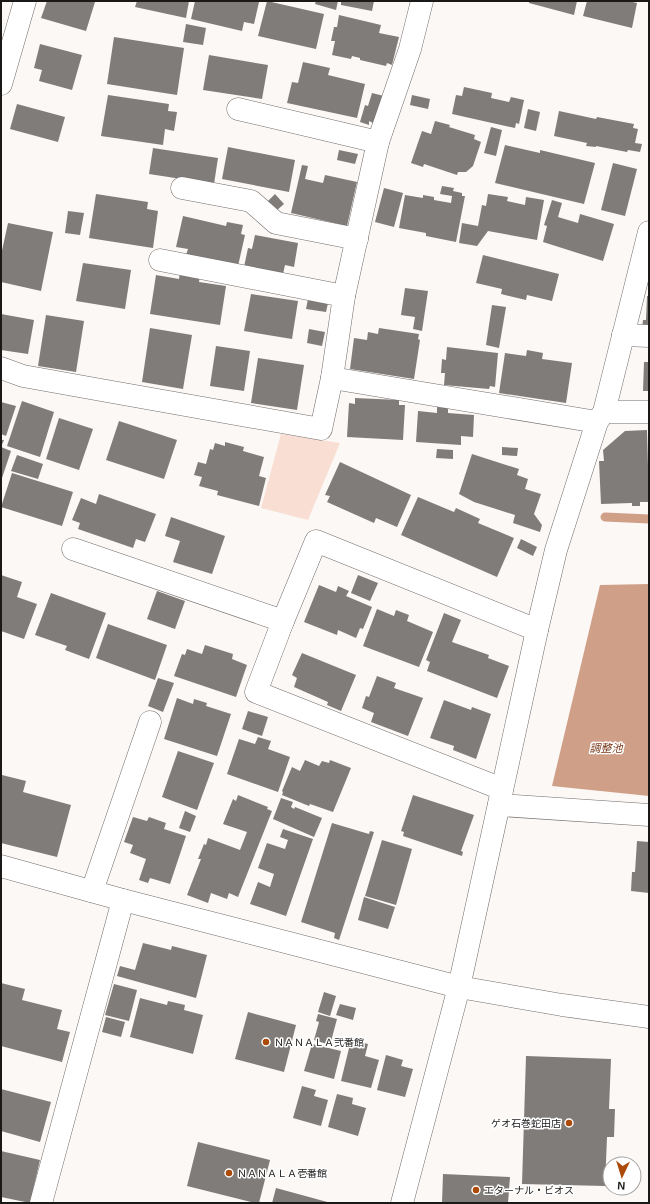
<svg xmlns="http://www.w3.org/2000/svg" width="650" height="1204" font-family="Arial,'Noto Sans JP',sans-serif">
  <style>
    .green { fill: #f9dfd3 }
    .water { fill: #d09f88 }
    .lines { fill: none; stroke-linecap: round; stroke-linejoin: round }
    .stream { stroke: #d09f88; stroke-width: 9 }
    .building { fill: #807c7a }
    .minor-casing { stroke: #716d6c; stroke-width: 23 }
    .minor { stroke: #fff; stroke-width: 22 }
    .poi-dot { fill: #ac4a0a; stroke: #fff; stroke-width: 1.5 }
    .labels { text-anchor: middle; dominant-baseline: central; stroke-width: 3; stroke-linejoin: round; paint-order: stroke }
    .poi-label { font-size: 10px; fill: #1a1918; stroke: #fff; text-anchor: start }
    .water-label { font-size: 11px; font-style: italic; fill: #793b1b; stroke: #fff }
  </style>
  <rect width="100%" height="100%" fill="#fcf8f6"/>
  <polygon class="green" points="281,434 340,443 308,520 261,508"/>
  <polygon class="water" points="649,584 649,796 552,786 600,585"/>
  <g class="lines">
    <polyline class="stream" points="605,517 649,519"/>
  </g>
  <g class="building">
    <polygon points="47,1 95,2 86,31 41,18"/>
    <polygon points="137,1 189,1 186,18 135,7"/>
    <polygon points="195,1 256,1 259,2 254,24 244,22 242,31 191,19"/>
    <polygon points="267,1 324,14 316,49 258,36"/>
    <polygon points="316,1 338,1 336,10 315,4"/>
    <polygon points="341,1 374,1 372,11 341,5"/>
    <polygon points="529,1 577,1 574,15 529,3"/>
    <polygon points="587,1 628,1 637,3 632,28 583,16"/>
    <polygon points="339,15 381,25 379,33 399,37 392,65 387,63 386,66 360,60 360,58 352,56 351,59 332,55 335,41 331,41 334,27 337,27"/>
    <polygon points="186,24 206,28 203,45 183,42"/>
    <polygon points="114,37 184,48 177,95 107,84"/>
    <polygon points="40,44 82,55 72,90 39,81 42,70 34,68"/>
    <polygon points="209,55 268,65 262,99 203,90"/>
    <polygon points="303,62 330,68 328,75 365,84 357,118 287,103 292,82 298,83"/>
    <polygon points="464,87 492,93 491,98 509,102 511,97 524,100 519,124 516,123 515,128 452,114 456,95 462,96"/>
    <polygon points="372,93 384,96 373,123 369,121 369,125 360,122 365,105 368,106"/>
    <polygon points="108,95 169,104 168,111 177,112 174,131 165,129 163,145 101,136"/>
    <polygon points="412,95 430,99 428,109 410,105"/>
    <polygon points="17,104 65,117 58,142 10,129"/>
    <polygon points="528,109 540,112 536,131 524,128"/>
    <polygon points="559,111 596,119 597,117 634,124 633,128 638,129 635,143 642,144 640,152 628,150 627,152 596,146 596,147 586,146 587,143 554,136"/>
    <polygon points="435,121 450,125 449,127 475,135 474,139 481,142 473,166 466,172 458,172 457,175 424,164 423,167 411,163 422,131 431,134"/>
    <polygon points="491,127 502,130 496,156 484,153"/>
    <polygon points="505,145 540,153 540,150 595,163 584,204 495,183"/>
    <polygon points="228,147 295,160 289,192 222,179"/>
    <polygon points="153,148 218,158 214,184 149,174"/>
    <polygon points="339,150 358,154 355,164 337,160"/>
    <polygon points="613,163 637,169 625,216 601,210"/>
    <polygon points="302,165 308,166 305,179 323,183 325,175 357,182 347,226 291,213"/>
    <polygon points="442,186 454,188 453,191 462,193 462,196 465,196 456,242 426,236 426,233 399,228 405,195 423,198 423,195 434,197 434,200 451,203 452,196 440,194"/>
    <polygon points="384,188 403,193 394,227 375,222"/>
    <polygon points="96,194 148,202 147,209 158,211 153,248 89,238"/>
    <polygon points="275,194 284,204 276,211 267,202"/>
    <polygon points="488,194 508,197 507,201 525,205 526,197 544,200 537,240 488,231 477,246 459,243 462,223 478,226 482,205 486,206"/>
    <polygon points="552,200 562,203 558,217 578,223 580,214 614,224 603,261 543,242 547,226 544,225"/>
    <polygon points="68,211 84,213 80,235 65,233"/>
    <polygon points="183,216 226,226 227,222 243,225 241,234 245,235 238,266 186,255 188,249 176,247"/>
    <polygon points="8,223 53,232 41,291 1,282 1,255"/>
    <polygon points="255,235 298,243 294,267 285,265 283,274 244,267 248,248 252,249"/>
    <polygon points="483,255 559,274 552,301 527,295 526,300 501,294 502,289 476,283"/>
    <polygon points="83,263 131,270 125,309 76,301"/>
    <polygon points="180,272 200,275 199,282 226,286 220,325 150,314 156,275 179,279"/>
    <polygon points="405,288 428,291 422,331 413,329 415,317 401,315"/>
    <polygon points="251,294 298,301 292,339 244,331"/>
    <polygon points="647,296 649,296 649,328 642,328 643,320 646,320"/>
    <polygon points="308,299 328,303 326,312 306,309"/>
    <polygon points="492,305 506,307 499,348 486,345"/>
    <polygon points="1,314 34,320 28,354 1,350"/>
    <polygon points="46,315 84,321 76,372 38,366"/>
    <polygon points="150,328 192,335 183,389 142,382"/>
    <polygon points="379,328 419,334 418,339 420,340 414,379 350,369 354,338 367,340 368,332 378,334"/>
    <polygon points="309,329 325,332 322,346 307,343"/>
    <polygon points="216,346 250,351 244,391 210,386"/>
    <polygon points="447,347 498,353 495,387 490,386 489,389 444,385 445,373 441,373 442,359 446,360"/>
    <polygon points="527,350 543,353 542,359 572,363 566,403 499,393 505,353 526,356"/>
    <polygon points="258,358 304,365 297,410 251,403"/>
    <polygon points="644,362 649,362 649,391 643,391"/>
    <polygon points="355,398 399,400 399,405 405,405 403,440 347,437 349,403 355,404"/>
    <polygon points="22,401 54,412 40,457 7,446"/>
    <polygon points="1,402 16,406 6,436 1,434"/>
    <polygon points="437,407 448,408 448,413 474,415 473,437 461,436 461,445 416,442 418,411 437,413"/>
    <polygon points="59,418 93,429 79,470 46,459"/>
    <polygon points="119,421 177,440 164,479 106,460"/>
    <polygon points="647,430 649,502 640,502 640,506 632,506 632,503 601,504 599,461 604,461 603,450 625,431"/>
    <polygon points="1,440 4,440 1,447 11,451 1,481"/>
    <polygon points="225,442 244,447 243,451 264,457 259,476 266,478 259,506 217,495 218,491 199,486 202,477 194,475 198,462 206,464 210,449 213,450 215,443 225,446"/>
    <polygon points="502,447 518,448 517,456 502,455"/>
    <polygon points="437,449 453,450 453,459 436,458"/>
    <polygon points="472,454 519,469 517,475 528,479 525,489 541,494 534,514 542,525 540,532 513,523 515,515 474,502 459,494"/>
    <polygon points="17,455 43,464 38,479 11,471"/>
    <polygon points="340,462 411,495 397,527 376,518 374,523 327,502 330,496 325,495"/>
    <polygon points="12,473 73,492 62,526 1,507"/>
    <polygon points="99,494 156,514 145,542 136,539 133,548 78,529 80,523 72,520 81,498 96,504"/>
    <polygon points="418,497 454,512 456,508 480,519 478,523 514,538 497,577 401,535"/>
    <polygon points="171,517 225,536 212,574 173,562 180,541 165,536"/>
    <polygon points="521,539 537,547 533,556 517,548"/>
    <polygon points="1,575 22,582 17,597 37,604 24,639 1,631"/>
    <polygon points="358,575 378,583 370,601 351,593"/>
    <polygon points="319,585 336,592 338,586 349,591 346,596 372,607 363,629 360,628 356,638 338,630 337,635 304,622"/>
    <polygon points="157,591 185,601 175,629 147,619"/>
    <polygon points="51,593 106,613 89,659 65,650 67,646 35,635"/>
    <polygon points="377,609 394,616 396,610 409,615 407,621 433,632 419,667 363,646"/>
    <polygon points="444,613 461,620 452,642 489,655 488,658 509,666 497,698 427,671 430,662 426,660"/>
    <polygon points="108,624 167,645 155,680 96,658"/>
    <polygon points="205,645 233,654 232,659 247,665 236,697 174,676 182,654 185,655 187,649 202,654"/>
    <polygon points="302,653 356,675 341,711 327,705 328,702 294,687 297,678 292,675"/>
    <polygon points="377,676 396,683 394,688 423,698 408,736 371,722 374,713 362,708 366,696 369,697"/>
    <polygon points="158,678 174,683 163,712 148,706"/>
    <polygon points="177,698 193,704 194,699 207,703 206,706 231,714 217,756 164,739"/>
    <polygon points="444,700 471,710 472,707 491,714 476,759 453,750 454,746 430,738"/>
    <polygon points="248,711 268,717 262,736 242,729"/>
    <polygon points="258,737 271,741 268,749 290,757 278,792 227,774 239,739 255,744"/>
    <polygon points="178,751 214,763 197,810 162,797"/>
    <polygon points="305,760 319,766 322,761 329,763 330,760 351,768 333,812 310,804 309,806 282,795 283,792 282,791 292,767 300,771"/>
    <polygon points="2,775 26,781 23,792 71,805 57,857 1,843"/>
    <polygon points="238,795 268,807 267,809 272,811 238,897 229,893 227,899 211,893 208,903 187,895 201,859 198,859 204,844 206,845 208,838 240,850 247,832 223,824 233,799 236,801"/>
    <polygon points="413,795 474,815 461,851 463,852 462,856 403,836 404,832 401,831"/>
    <polygon points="281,798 293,802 291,807 294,809 295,807 322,818 314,837 273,819"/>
    <polygon points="185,811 196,816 190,832 179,828"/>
    <polygon points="133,817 147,821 149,817 166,823 164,829 186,836 170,884 150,878 148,883 139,880 146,859 130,853 133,845 124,842"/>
    <polygon points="332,823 369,834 370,831 374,832 339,940 334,938 335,933 301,922"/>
    <polygon points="283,829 313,839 286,916 250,904 258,882 270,887 274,874 258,868 267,843 285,849 288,840 280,837"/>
    <polygon points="382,840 412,849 396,905 365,896"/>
    <polygon points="637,841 649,842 649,893 631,891 632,872 635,872"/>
    <polygon points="364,897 395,907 388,929 358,920"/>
    <polygon points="143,943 171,950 172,946 207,955 196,998 117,976 120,966 135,970"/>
    <polygon points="1,983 25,989 22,1000 62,1010 57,1029 70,1032 62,1062 1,1046"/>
    <polygon points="114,984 137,990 129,1021 105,1015"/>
    <polygon points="324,992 336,996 330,1016 318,1012"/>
    <polygon points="140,998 167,1005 168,1001 185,1005 184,1010 203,1015 193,1054 130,1037"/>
    <polygon points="340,1004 356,1008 353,1020 336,1015"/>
    <polygon points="248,1012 296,1025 284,1072 235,1059"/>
    <polygon points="318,1014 337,1019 330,1045 314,1040 319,1022 316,1021"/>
    <polygon points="106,1017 125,1022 121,1037 102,1032"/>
    <polygon points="351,1040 368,1044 365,1056 379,1060 371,1088 341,1081"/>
    <polygon points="312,1044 341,1051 334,1079 304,1071"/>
    <polygon points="386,1055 403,1060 401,1066 413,1069 405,1097 377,1090"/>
    <polygon points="526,1056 611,1059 609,1109 615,1109 614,1137 607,1137 605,1186 522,1184"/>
    <polygon points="302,1086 316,1090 314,1096 328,1100 321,1126 293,1118"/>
    <polygon points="1,1089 51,1102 40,1142 1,1131"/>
    <polygon points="337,1094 353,1098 352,1104 366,1108 358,1136 328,1127"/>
    <polygon points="198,1142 270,1160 259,1203 255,1203 187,1186"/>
    <polygon points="1,1151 40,1160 30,1203 1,1197"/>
    <polygon points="443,1174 510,1177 508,1203 442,1203"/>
    <polygon points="276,1188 331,1203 272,1203"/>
  </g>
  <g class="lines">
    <defs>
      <g id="minor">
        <polyline points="422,1 410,49 378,142 344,296 332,378 597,422"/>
        <polyline points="1,84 25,1"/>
        <polyline points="238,109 378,142"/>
        <polyline points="182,188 251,201 276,223 357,239"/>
        <polyline points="160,260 344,296"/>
        <polyline points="623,335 649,336"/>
        <polyline points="1,368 23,376 101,390 321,429 332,378"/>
        <polyline points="604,412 649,412"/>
        <polyline points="73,549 283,621"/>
        <polyline points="502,789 256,692 283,621 316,541 537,630"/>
        <polyline points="499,805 649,815"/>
        <polyline points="1,866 123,900 459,987 562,1005 649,1017"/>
        <polyline points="92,891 150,722"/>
        <polyline points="41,1203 123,900"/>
        <polyline points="402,1203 459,987 537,630 556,550 597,422 604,412 649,232"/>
      </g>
    </defs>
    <use href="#minor" class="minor-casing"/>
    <use href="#minor" class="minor"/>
  </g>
  <g class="poi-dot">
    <circle cx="266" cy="1042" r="4"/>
    <circle cx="569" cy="1123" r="4"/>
    <circle cx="229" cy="1173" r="4"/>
    <circle cx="476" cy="1190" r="4"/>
  </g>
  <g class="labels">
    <g class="poi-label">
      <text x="274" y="1042">ＮＡＮＡＬＡ弐番館</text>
      <text x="561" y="1123" text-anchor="end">ゲオ石巻蛇田店</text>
      <text x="237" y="1173">ＮＡＮＡＬＡ壱番館</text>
      <text x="484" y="1190">エターナル・ビオス</text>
    </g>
    <g class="water-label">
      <text x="606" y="748">調整池</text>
    </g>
  </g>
  <rect width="650" height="1204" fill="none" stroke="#1a1918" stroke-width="4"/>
  <g transform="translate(622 1176) rotate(184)"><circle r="19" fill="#ffffff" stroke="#a3a3a3"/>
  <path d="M0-3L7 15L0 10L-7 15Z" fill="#ac4a0a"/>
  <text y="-6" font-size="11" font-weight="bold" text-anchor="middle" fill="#1a1918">N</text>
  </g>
</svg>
